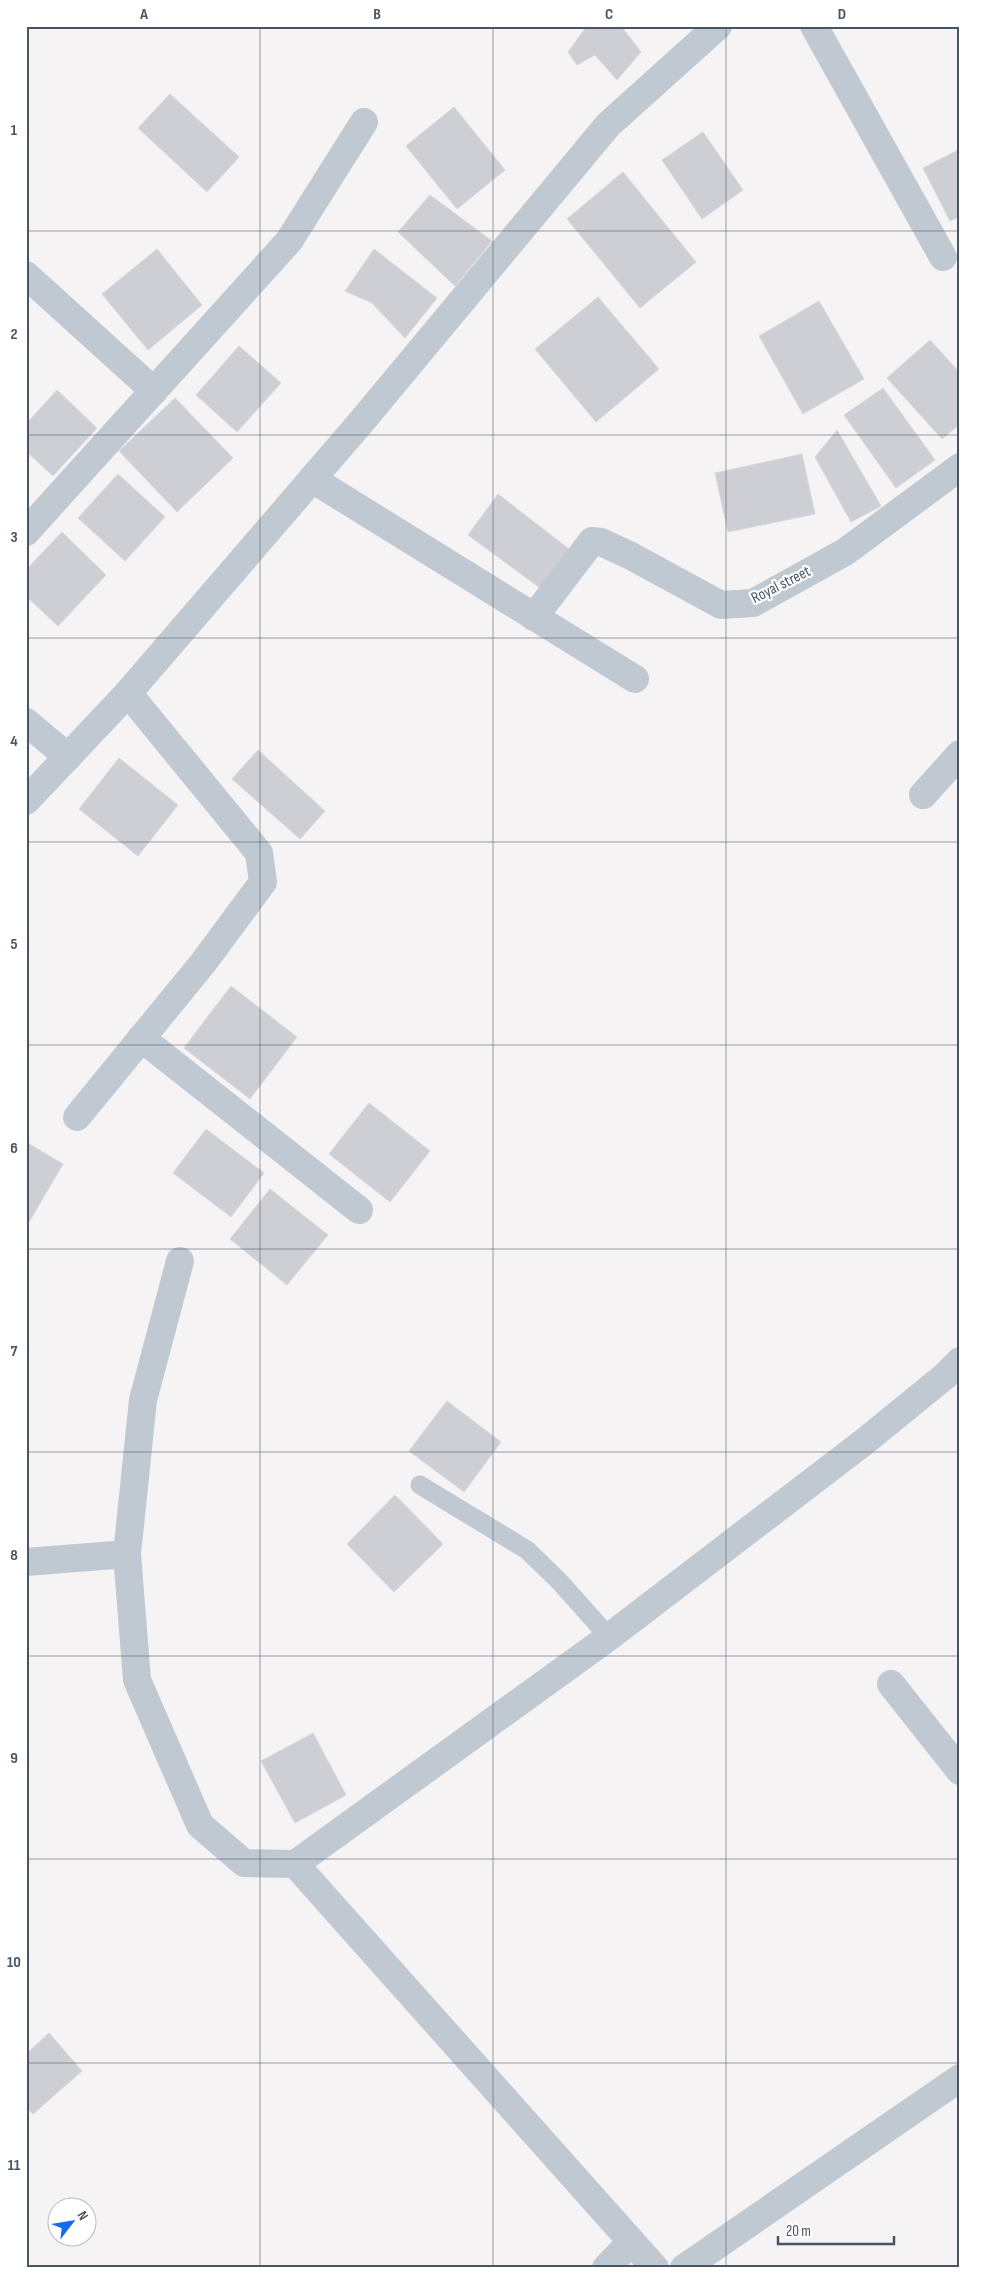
<svg xmlns="http://www.w3.org/2000/svg" width="986" height="2294" font-family="'Sofia Sans Condensed',sans-serif">
  <style>
    .building { fill: #cdcfd5; stroke: #d7d9de }
    .lines { fill: none; stroke-linecap: round; stroke-linejoin: round }
    .lane { stroke: #c0c9d2; stroke-width: 19 }
    .street { stroke: #c0c9d2; stroke-width: 28 }
    .grid { fill: none; stroke: #495562; stroke-width: 1; stroke-opacity: 0.55 }
    .labels { text-anchor: middle; dominant-baseline: central; stroke-width: 4.5; stroke-linejoin: round; paint-order: stroke }
    .street-label { font-size: 16px; fill: #495562; stroke: #fff }
    .neatline { fill: none; stroke: #495562; stroke-width: 2 }
    .grid-label { font-size: 16px; text-anchor: middle; font-weight: bold; fill: #495562 }
  </style>
  <rect width="100%" height="100%" fill="#f5f3f3"/>
  <g class="building">
    <polygon points="587,26 621,26 641,52 617,80 595,55 577,65 568,52"/>
    <polygon points="170,94 239,157 207,192 138,128"/>
    <polygon points="454,107 505,170 457,209 406,146"/>
    <polygon points="703,132 743,190 702,219 662,160"/>
    <polygon points="960,149 960,216 950,221 923,168"/>
    <polygon points="623,172 696,262 640,308 567,219"/>
    <polygon points="430,195 492,241 455,286 398,232"/>
    <polygon points="157,249 202,305 148,350 102,294"/>
    <polygon points="374,249 437,298 405,338 372,303 345,291"/>
    <polygon points="598,297 659,369 596,422 535,349"/>
    <polygon points="819,301 864,379 803,414 759,336"/>
    <polygon points="930,340 960,373 960,424 942,439 887,378"/>
    <polygon points="239,346 281,383 237,432 196,395"/>
    <polygon points="883,388 935,460 896,488 844,415"/>
    <polygon points="57,390 97,428 53,476 26,451 26,424"/>
    <polygon points="175,398 233,458 177,512 119,451"/>
    <polygon points="837,430 881,506 851,522 815,457"/>
    <polygon points="802,454 815,514 728,532 715,473"/>
    <polygon points="118,474 165,517 125,561 78,518"/>
    <polygon points="498,494 569,549 540,588 468,535"/>
    <polygon points="62,532 106,575 58,626 26,596 26,570"/>
    <polygon points="258,750 325,811 300,839 232,779"/>
    <polygon points="119,758 178,805 138,856 79,809"/>
    <polygon points="231,986 297,1037 250,1099 184,1048"/>
    <polygon points="369,1103 430,1151 390,1202 329,1154"/>
    <polygon points="206,1129 264,1173 231,1217 173,1173"/>
    <polygon points="26,1142 63,1164 26,1227"/>
    <polygon points="270,1189 328,1235 287,1285 230,1239"/>
    <polygon points="447,1401 501,1442 464,1492 409,1451"/>
    <polygon points="395,1495 443,1544 394,1592 347,1544"/>
    <polygon points="313,1733 346,1795 295,1823 261,1761"/>
    <polygon points="49,2033 82,2071 33,2114 26,2107 26,2054"/>
  </g>
  <g class="lines">
    <polyline class="lane" points="420,1485 527,1550 559,1581 609,1637"/>
    <g class="street">
      <polyline points="814,26 943,257"/>
      <polyline points="26,275 154,391"/>
      <polyline points="312,479 635,679"/>
      <polyline points="26,532 289,241 364,122"/>
      <polyline points="534,617 592,541 601,542 631,556 721,605 753,603 845,552 960,467"/>
      <polyline points="26,722 68,757"/>
      <polyline points="923,795 960,754"/>
      <polyline points="26,801 128,693"/>
      <polyline points="141,1038 359,1210"/>
      <polyline points="77,1117 203,963 263,882 259,853 128,693 362,421 608,125 718,26"/>
      <polyline points="180,1261 143,1400 127,1554 137,1680 200,1825 244,1863 295,1864 655,2268"/>
      <polyline points="26,1562 127,1554"/>
      <polyline points="891,1684 960,1771"/>
      <polyline points="295,1864 609,1637 864,1442 945,1376 960,1361"/>
      <polyline points="606,2268 631,2242"/>
      <polyline points="684,2268 960,2078"/>
    </g>
  </g>
  <path class="grid" d="M260 26V2268M493 26V2268M726 26V2268M26 231H960M26 435H960M26 638H960M26 842H960M26 1045H960M26 1249H960M26 1452H960M26 1656H960M26 1859H960M26 2063H960"/>
  <g class="labels">
    <g class="street-label">
      <text transform="translate(781 585) rotate(-27)">Royal street</text>
    </g>
  </g>
  <rect width="986" height="2294" fill="none" stroke="#ffffff" stroke-width="55"/>
  <g transform="translate(72 2222) rotate(59)"><circle r="24" fill="#ffffff" stroke="#b6bbc0"/>
  <path d="M0-4L9 19L0 12L-9 19Z" fill="#136aef"/>
  <text y="-8" font-size="14" font-weight="bold" text-anchor="middle" fill="#495562">N</text>
  </g>
  <path d="M778 2236v8h116v-8" fill="none" stroke="#495562" stroke-width="2.5"/>
  <text x="786" y="2236" font-size="15" fill="#495562" stroke="#ffffff" stroke-width="4" paint-order="stroke">20 m</text>
  <rect x="28" y="28" width="930" height="2238" class="neatline"/>
  <g class="grid-label">
    <text x="144" y="19">A</text>
    <text x="377" y="19">B</text>
    <text x="609" y="19">C</text>
    <text x="842" y="19">D</text>
    <text x="14" y="135">1</text>
    <text x="14" y="339">2</text>
    <text x="14" y="542">3</text>
    <text x="14" y="746">4</text>
    <text x="14" y="949">5</text>
    <text x="14" y="1153">6</text>
    <text x="14" y="1356">7</text>
    <text x="14" y="1560">8</text>
    <text x="14" y="1763">9</text>
    <text x="14" y="1967">10</text>
    <text x="14" y="2170">11</text>
  </g>
</svg>
